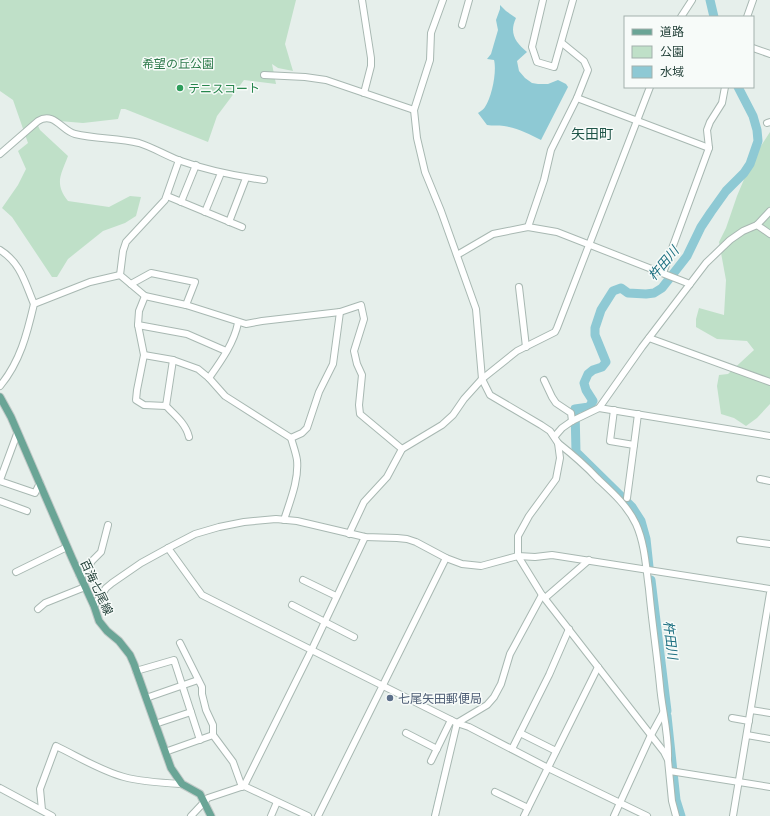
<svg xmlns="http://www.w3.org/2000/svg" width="770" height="816" font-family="Ubuntu,'Noto Sans JP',sans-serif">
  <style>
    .green { fill: #bfe0c8 }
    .water { fill: #8ec9d4 }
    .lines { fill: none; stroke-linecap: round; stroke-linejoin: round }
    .stream { stroke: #8ec9d4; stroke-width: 1.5 }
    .river { stroke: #8ec9d4; stroke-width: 9 }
    .minor-casing { stroke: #a8b8b2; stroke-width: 8 }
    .major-casing { stroke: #c2cac8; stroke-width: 9 }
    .minor { stroke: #fff; stroke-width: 6 }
    .major { stroke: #6aa596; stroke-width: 7 }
    .leisure-dot { fill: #2e9e5b; stroke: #f7fbf9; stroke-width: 1.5 }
    .service-dot { fill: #5c6f8a; stroke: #f7fbf9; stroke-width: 1.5 }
    .labels { text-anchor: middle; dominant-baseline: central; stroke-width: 3; stroke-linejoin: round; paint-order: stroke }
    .park-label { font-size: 12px; fill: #2d7a4b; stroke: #f7fbf9 }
    .leisure-label { font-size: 12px; fill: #27864d; stroke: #f7fbf9; text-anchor: start }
    .street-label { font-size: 12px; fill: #24423a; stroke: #f7fbf9 }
    .service-label { font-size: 12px; fill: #4e5e75; stroke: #f7fbf9; text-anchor: start }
    .water-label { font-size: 13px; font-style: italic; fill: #1c6f80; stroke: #f7fbf9 }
    .quarter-label { font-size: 14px; fill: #1f5548; stroke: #f7fbf9 }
  </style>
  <rect width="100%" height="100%" fill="#e6efeb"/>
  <g class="green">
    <path d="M0 0H296L285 44 293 71 278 68 272 64 276 84 244 80 217 116 208 142 125 109H121L118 119 83 123 35 119 40 130 68 156C61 175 54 183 68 201L109 207 130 196 141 197 136 216 125 223 103 231 68 259 57 277H52L12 217 2 208 18 185 26 169 18 151 28 143 13 100 0 91Z"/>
    <polygon points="770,132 770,404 757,418 746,426 734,418 721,414 717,386 719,375 728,374 754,350 747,341 717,339 696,327 696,319 699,308 724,315 726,280 719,242 726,228 737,196 753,158"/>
  </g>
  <path class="water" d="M500 5 506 11 516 18C509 33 515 42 527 52L517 61 519 71 525 78 532 83 538 84H548L558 80 566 84 568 87 541 140C529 134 517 128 504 126 498 125 493 126 487 125L478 113C481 111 484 109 485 107 492 97 497 71 494 60L487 59 491 54 498 30 496 20 500 9Z"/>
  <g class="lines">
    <polyline class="stream" points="432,816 443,770"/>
    <g class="river">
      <polyline points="710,0 714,17"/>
      <polyline points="649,567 646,539 641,521 632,507 576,452 575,409 589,407 593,401 586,390 584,383 588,374 593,370 602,367 606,362 595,335 595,328 601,310 613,291 621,288 628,293 646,294 654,293 662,288 687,256 701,227 711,212 726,191 744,173 750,164 758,141 757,130 753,116 738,87"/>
      <polyline points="651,580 667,711"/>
      <polyline points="667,716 676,800 681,816"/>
    </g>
    <defs>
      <g id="minor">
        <polyline points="362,0 371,58 371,66 364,93"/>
        <polyline points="443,0 431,33 430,60 414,110 417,138 425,172 441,211 476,309 482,379 490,395 541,425 550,431 558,443 560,458 556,479 529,516 518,536 518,556 542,595 664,752 668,760 672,801 676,816"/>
        <polyline points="543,0 532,47 537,62 554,67 573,0"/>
        <polyline points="681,17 692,0"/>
        <polyline points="747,17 753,0"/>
        <polyline points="462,25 469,0"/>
        <polyline points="753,48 770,54"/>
        <polyline points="264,75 305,77 326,80 414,110"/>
        <polyline points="577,98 709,148"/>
        <polyline points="767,123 770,122"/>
        <path d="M0 154 38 121C54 111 62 131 75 134 96 139 118 138 139 143 152 147 165 155 178 160 206 170 235 176 264 180"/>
        <polyline points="179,160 165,200 126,242 123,251 120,275 145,296 186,305 246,324 262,321 340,312 361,305 364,319 354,351 357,364 362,375 359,405 360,414 402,449"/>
        <polyline points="167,196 242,227"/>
        <polyline points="181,202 196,165"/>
        <polyline points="205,212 221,173"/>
        <polyline points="229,222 246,178"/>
        <polyline points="757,225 770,234"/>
        <polyline points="528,227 544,180 551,150 577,98 588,70 584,61 562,43"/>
        <path d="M0 250C21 263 25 283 34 304"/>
        <polyline points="457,255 493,234 528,227 557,232 690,284"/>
        <polyline points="663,273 709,148 707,130 710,122 722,103 725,87"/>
        <polyline points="131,284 151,273 195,282 186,305"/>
        <polyline points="519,287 526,347"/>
        <polyline points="145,296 139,311 138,325 144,355 137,390 136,400 144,405 166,406 173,360"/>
        <polyline points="138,325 187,334 226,351"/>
        <polyline points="649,338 770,382"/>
        <path d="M144 355 173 360 198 369 209 378 225 396 291 438C293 445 296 453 297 460 299 480 290 501 284 520"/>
        <path d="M209 378C221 361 234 343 238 323"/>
        <polyline points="544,380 552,397 556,403 571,413 572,421"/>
        <path d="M0 386C20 362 27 334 34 304L90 282 120 275"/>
        <path d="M166 406C175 415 186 424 189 437"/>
        <polyline points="599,408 770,436"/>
        <polyline points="614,410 610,441 634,445 638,414"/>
        <polyline points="555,436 562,428 572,421 599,408 642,347 706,263 730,240 743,231 757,225 770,211"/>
        <polyline points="291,438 302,433 307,428 319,392 333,364 340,312"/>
        <path d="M558 443C572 454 585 465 597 478 612 492 627 505 636 524 645 544 646 568 649 589 652 622 657 654 660 686 662 710 669 734 668 759"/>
        <polyline points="760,479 770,481"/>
        <polyline points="0,480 17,434"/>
        <polyline points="0,481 35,493 40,483"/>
        <polyline points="627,498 634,445"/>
        <polyline points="0,501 27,511"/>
        <polyline points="349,534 364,502 387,477 402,449 442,425 453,415 464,399 482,379 517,351 555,332 557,328 650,87"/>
        <polyline points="740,540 770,544"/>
        <polyline points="168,548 202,595 457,723 469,727 548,768 647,816"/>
        <polyline points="16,572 67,547"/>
        <polyline points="79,574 84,574 92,561 101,552 108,525"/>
        <polyline points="303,580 336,596"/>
        <polyline points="545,598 589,560"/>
        <polyline points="292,605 354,637"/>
        <polyline points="94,606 106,588 112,583 141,563 172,546 195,534 219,527 244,522 276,519 297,521 365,537 397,538 407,539 416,542 446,558 462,564 481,566 518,556 535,557 552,555 770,589"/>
        <polyline points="38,609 45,603 85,587"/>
        <polyline points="180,643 202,687 202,694 206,710 213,725 213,735 233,762 242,787"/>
        <polyline points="136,671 174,660 200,740"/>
        <polyline points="146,698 198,680"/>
        <polyline points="751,710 770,713"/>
        <polyline points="732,718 749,721"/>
        <polyline points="155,724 191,712"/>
        <polyline points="406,733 437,749"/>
        <polyline points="520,733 556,751"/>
        <polyline points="747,735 770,739"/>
        <polyline points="512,749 549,675 569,629"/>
        <polyline points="165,752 213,735"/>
        <polyline points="431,761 451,720"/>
        <polyline points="670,771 770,787"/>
        <polyline points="244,786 308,816"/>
        <polyline points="0,788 52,816"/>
        <polyline points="495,792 528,808"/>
        <path d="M42 810 40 789 56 746C77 756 101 771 124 777 142 782 163 783 182 784"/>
        <polyline points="191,816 208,798 244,786 312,649 365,537"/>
        <polyline points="271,816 277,802"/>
        <polyline points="318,816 446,558"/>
        <polyline points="435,816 457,723 487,705 494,697 501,684 510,654 542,595"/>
        <polyline points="524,816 598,667"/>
        <polyline points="614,816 651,735 663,713"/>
        <polyline points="733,816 770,593"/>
      </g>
      <polyline id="major" points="0,397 11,417 72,558 94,606 99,621 107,631 119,641 130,655 134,664 171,768 182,784 200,794 211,816"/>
    </defs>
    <use href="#minor" class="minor-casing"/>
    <use href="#major" class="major-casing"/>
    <use href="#minor" class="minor"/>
    <use href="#major" class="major"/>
  </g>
  <circle class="leisure-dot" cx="180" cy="88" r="4"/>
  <circle class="service-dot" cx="390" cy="698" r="4"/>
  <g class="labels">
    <g class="park-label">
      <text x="178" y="63">希望の丘公園</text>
    </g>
    <g class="leisure-label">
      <text x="188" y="88">テニスコート</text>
    </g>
    <g class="street-label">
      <text transform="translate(97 587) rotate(65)">百海七尾線</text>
    </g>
    <g class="service-label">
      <text x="398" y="698">七尾矢田郵便局</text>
    </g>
    <g class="water-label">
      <text transform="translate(663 263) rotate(-50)">杵田川</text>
      <text transform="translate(671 640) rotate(83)">杵田川</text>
    </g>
    <g class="quarter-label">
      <text x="592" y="134">矢田町</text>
    </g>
  </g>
  <rect x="624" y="16" width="130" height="72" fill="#f7fbf9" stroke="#a3b1ad"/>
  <rect x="632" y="29" width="20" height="6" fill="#6aa596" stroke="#a3b1ad"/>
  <text x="660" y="36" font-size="12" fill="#24423a">道路</text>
  <rect x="632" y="46" width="20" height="12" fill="#bfe0c8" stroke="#a3b1ad"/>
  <text x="660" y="56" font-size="12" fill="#24423a">公園</text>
  <rect x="632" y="66" width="20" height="12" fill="#8ec9d4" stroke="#a3b1ad"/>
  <text x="660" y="76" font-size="12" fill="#24423a">水域</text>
</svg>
